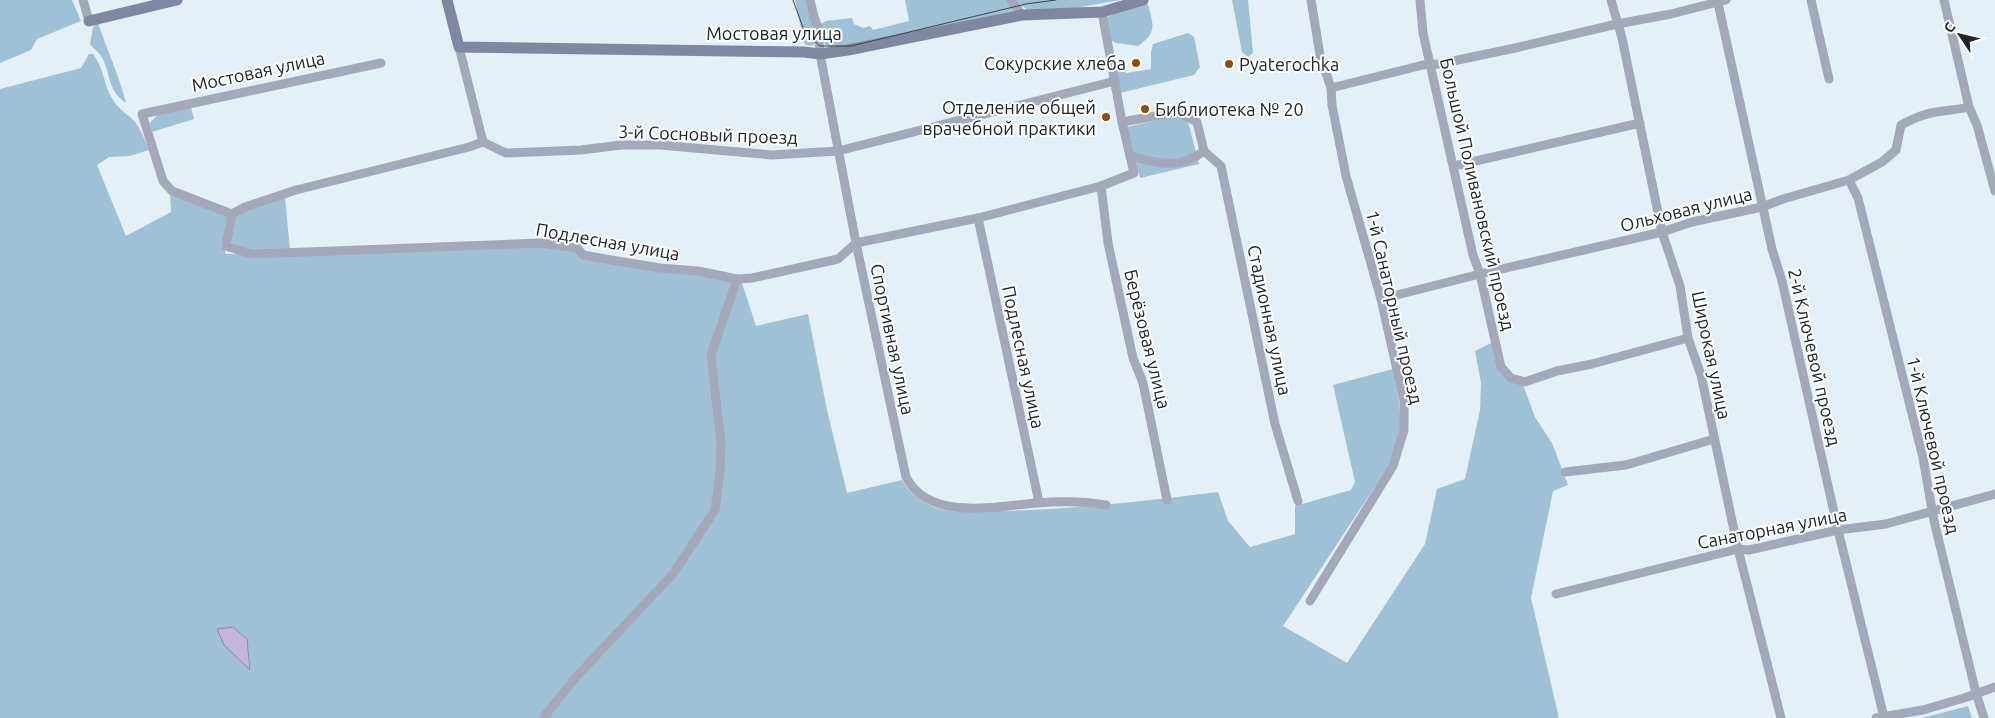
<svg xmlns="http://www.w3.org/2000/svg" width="1995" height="718" font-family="Ubuntu,sans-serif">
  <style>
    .green { fill: #a0c1d5 }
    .water { fill: #c3b4db; stroke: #9289a5 }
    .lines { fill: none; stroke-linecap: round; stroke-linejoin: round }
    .street { stroke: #a3a9ba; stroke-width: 9 }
    .secondary { stroke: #7e88a1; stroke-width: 11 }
    .tram { stroke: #3e4347; stroke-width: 1 }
    .poi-dot { fill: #8a4f0a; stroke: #fff; stroke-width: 2 }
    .labels { text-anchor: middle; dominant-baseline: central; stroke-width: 4; stroke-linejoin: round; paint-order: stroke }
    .street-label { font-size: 18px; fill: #202427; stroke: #fff }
    .poi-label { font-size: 18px; fill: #202427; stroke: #fff; text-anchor: end }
  </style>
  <rect width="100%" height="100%" fill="#e4f0f7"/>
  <g class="green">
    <polygon points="0,0 72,0 81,21 37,39 31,50 0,63"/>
    <polygon points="795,0 807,0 817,41 812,46 806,45 804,43"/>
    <polygon points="905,0 1008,0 1013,11 848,48 830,47 825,45 821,24 826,21 852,18 854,24 863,28 870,26 873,30 909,21"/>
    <polygon points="1015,0 1120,0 1064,10 1026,9"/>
    <polygon points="1232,0 1248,0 1253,53 1248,57 1242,52"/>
    <path d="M1148 4C1153 25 1158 32 1138 46L1116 43 1108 39C1107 34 1105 27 1105 23 1106 10 1138 6 1148 4Z"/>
    <path d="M98 23C107 50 119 75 126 103 105 89 112 70 99 53 96 50 92 47 90 44L93 27Z"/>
    <polygon points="1188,33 1194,37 1200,67 1194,75 1120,93 1114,66 1117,62 1122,59 1126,73 1151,69 1151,52 1153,44"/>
    <path d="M89 54H93C105 69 103 85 113 100 118 109 128 114 135 122 142 131 145 141 149 150L130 156 109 157 97 165 126 236 171 212 170 193 227 216 225 254 548 245 742 283 756 326 808 314 827 410 847 493 902 480C909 494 925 505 940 509 958 514 979 511 997 511 1070 510 1145 501 1218 492L1228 521 1250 547 1295 534V506L1351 490 1355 482 1333 385 1393 369 1399 401 1401 429 1392 461 1283 626 1347 663 1425 544 1437 489 1465 479 1480 410 1481 383 1475 351 1495 341 1500 367 1522 382 1535 417 1552 443 1568 485 1553 491 1531 598 1559 718H0V89L81 68Z"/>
    <polygon points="191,107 194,119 152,132 150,123 158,114"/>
    <polygon points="1179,115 1188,121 1199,164 1140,178 1127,127"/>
    <path d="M285 197 290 250C270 250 244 255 229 240L237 214Z"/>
    <polygon points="1968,706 1972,718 1922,718"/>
  </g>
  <polygon class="water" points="233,627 247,639 250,670 224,645 217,629"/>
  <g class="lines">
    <g class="street">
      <polyline points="83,0 89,21"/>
      <path d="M810 0 814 17 818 27 820 54 856 243 906 477C929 522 997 506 1037 503 1060 501 1083 501 1106 505"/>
      <polyline points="1011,0 1022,15"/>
      <polyline points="1420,0 1423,33 1473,255 1480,274 1501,367 1511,378 1525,382 1557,371 1592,364 1688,338"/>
      <polyline points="1611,0 1622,38 1662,232 1680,286 1688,338 1701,375 1738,549 1781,718"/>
      <polyline points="1811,0 1829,79"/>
      <polyline points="1944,0 1969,107 1977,125 1995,191"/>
      <polyline points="1718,3 1772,249 1782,281 1838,530 1884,717"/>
      <polyline points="459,47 483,142"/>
      <polyline points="1331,88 1423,65 1439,64 1515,48 1617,24 1671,14 1726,0"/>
      <polyline points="1122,122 1177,112 1197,122 1204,151"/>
      <polyline points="1204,151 1221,166 1275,424 1298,501"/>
      <path d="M1130 156C1157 163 1180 170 1204 151"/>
      <polyline points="1454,166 1640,123"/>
      <polyline points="1849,180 1858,198 1923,458 1934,521 1976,693 1984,718"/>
      <polyline points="1101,186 1108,243 1133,358 1143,383 1167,500"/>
      <polyline points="232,214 226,246 252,254 540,243 577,248 583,255 611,260 660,268 698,271 737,279 752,278 838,259 856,243 978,218 1101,186 1134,173 1122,122 1102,12"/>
      <polyline points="232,214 245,207 296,190 469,147 483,142 506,153 581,150 621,145 660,145 772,155 838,151 1115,81"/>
      <polyline points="232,214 172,191 163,181 142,114 381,63"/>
      <polyline points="978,218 1039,502"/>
      <path d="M1381 299 1480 274 1662 232 1692 222 1762 207 1783 199 1849 180 1882 162 1896 150 1901 125C1912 119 1923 114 1936 112 1947 110 1957 110 1969 107"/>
      <polyline points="1565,472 1626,465 1714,439"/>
      <polyline points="1556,594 1738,549 1749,550 1838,530 1886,524 1995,494"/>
      <polyline points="1310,601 1393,466 1404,430 1404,401 1381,299 1346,176 1332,105 1331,88 1320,55 1311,0"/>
      <polyline points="543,718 576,677 673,574 715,510 720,472 721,443 711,355 737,279"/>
      <polyline points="1876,718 1923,710 1964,698 1995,687"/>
    </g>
    <g class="secondary">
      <polyline points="447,0 459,47 804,52 820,54 848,50 1022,15 1102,12 1143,0"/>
      <polyline points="89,21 177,0"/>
    </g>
    <polyline class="tram" points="793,0 805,33 820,46 851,46 1026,4 1056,0"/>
  </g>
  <g class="poi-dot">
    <circle cx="1136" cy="63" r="5"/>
    <circle cx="1229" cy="64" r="5"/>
    <circle cx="1145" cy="109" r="5"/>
    <circle cx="1106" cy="117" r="5"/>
  </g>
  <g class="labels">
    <g class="street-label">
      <text x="774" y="33">Мостовая улица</text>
      <text transform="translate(258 71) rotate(-12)">Мостовая улица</text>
      <text transform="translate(708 134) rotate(2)">3-й Сосновый проезд</text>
      <text transform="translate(1478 194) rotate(77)">Большой Поливановский проезд</text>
      <text transform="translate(1686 209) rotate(-14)">Ольховая улица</text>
      <text transform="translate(608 241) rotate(10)">Подлесная улица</text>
      <text transform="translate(1395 307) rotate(77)">1-й Санаторный проезд</text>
      <text transform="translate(1270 320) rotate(78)">Стадионная улица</text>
      <text transform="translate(893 339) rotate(78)">Спортивная улица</text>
      <text transform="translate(1148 339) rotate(76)">Берёзовая улица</text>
      <text transform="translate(1712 355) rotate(78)">Широкая улица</text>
      <text transform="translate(1024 357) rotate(78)">Подлесная улица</text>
      <text transform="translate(1815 357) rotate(77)">2-й Ключевой проезд</text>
      <text transform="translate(1934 445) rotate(77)">1-й Ключевой проезд</text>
      <text transform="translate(1772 528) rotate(-11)">Санаторная улица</text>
    </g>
    <g class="poi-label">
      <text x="1126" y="63">Сокурские хлеба</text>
      <text x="1239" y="64" text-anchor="start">Pyaterochka</text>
      <text x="1096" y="107">Отделение общей<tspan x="1096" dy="21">врачебной практики</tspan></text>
      <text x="1155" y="109" text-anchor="start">Библиотека № 20</text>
    </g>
  </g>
  <g transform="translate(1960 35) rotate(305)" stroke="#ffffff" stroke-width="4" paint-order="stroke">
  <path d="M0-4L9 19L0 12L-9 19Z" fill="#202427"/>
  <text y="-8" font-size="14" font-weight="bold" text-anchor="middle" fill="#202427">С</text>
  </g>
</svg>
